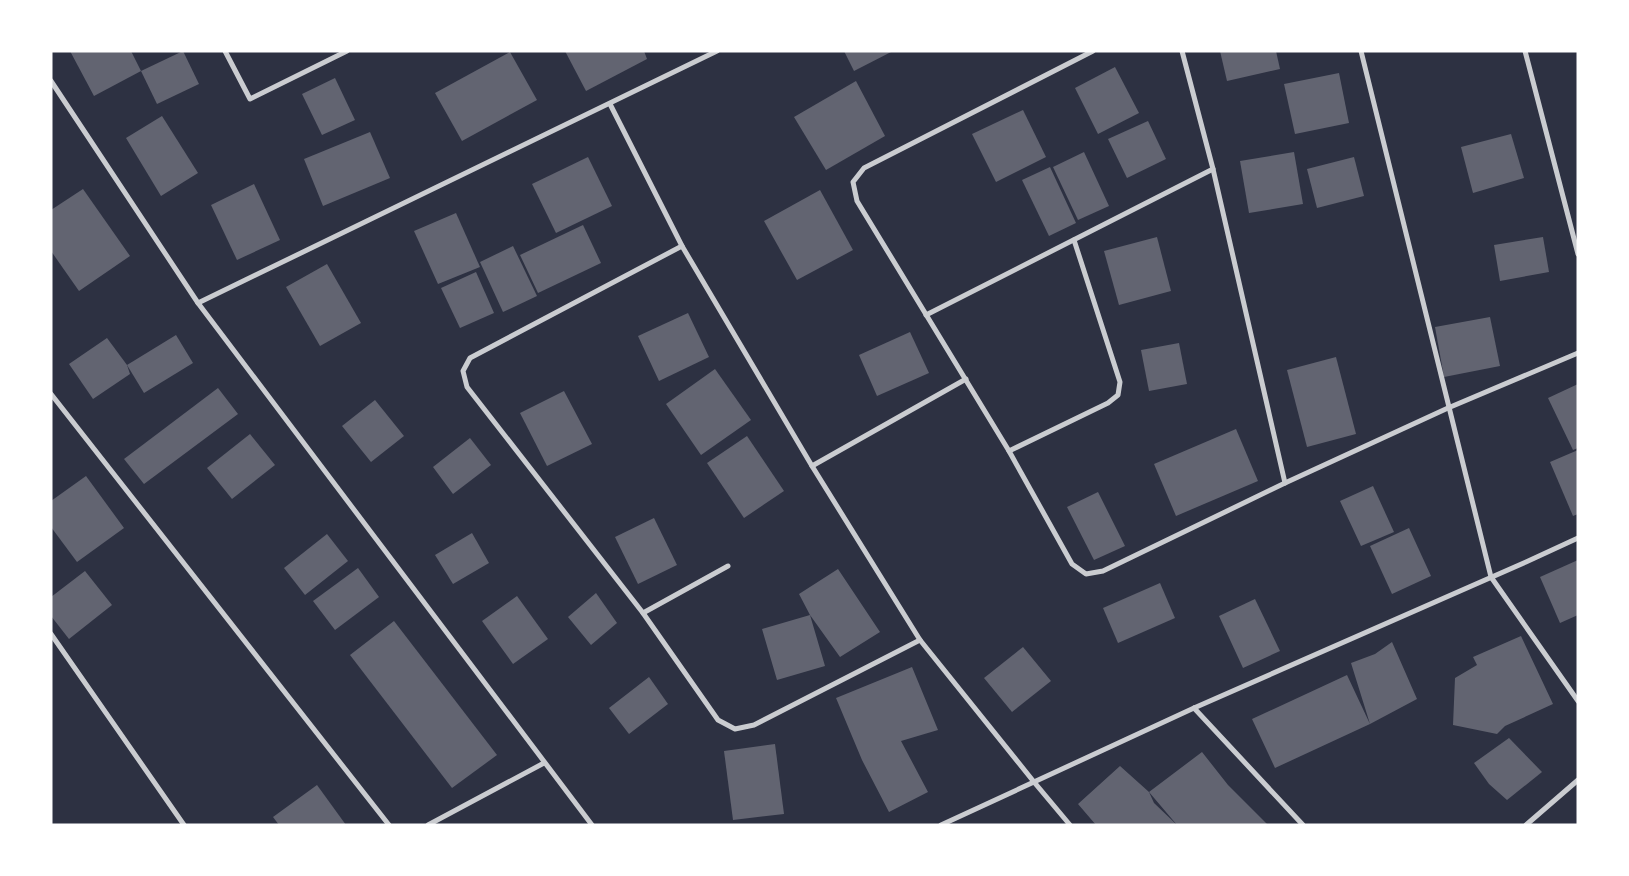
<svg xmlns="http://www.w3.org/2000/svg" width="1629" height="876" font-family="Lora,serif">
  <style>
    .building { fill: #626471 }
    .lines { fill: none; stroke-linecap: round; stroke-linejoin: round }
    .minor { stroke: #caccd0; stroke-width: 5 }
  </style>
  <rect width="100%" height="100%" fill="#2d3142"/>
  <g class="building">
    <polygon points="70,51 131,51 141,71 94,96"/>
    <polygon points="183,51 199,84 157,104 141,71"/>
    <polygon points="565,51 644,51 647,59 586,91"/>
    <polygon points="844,51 893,51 854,71"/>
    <polygon points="1220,51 1276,51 1280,69 1227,81"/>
    <polygon points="510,52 537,100 462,141 435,93"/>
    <polygon points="1115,67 1139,113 1098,134 1075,88"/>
    <polygon points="1339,73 1349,123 1295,134 1284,84"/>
    <polygon points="335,78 355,120 322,135 302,94"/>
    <polygon points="856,81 885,136 826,170 794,117"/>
    <polygon points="1023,110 1046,157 996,182 972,134"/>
    <polygon points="162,116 198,173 161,196 126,138"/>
    <polygon points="1148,121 1166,159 1127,178 1108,139"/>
    <polygon points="370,132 390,178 323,206 304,159"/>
    <polygon points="1511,134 1524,178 1473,193 1461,147"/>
    <polygon points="1084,152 1109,206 1078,220 1053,167"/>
    <polygon points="1294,152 1303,204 1249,213 1240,161"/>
    <polygon points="588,157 612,206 556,233 532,184"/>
    <polygon points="1354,157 1364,196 1317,208 1307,169"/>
    <polygon points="1050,167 1076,223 1049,236 1022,180"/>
    <polygon points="254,184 280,240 237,260 211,205"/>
    <polygon points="83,189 130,256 79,291 51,251 51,210"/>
    <polygon points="820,190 853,250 797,280 764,221"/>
    <polygon points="456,213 480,267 438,284 414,231"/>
    <polygon points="583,225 601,263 538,293 520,255"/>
    <polygon points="1157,237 1171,291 1119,305 1104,251"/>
    <polygon points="1543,237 1549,272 1500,281 1494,245"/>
    <polygon points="513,246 537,296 503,312 480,262"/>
    <polygon points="327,264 361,323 320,346 286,287"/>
    <polygon points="476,272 494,313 460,328 441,288"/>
    <polygon points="688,313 709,357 659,381 638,336"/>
    <polygon points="1490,317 1500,366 1444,377 1435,327"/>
    <polygon points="910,332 929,373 877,396 859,355"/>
    <polygon points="176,335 193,363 144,393 127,365"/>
    <polygon points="107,338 127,365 130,374 93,399 69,364"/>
    <polygon points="1179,343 1187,384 1149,391 1141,350"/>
    <polygon points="1336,357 1356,434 1307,447 1287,370"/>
    <polygon points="715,369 751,420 701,455 666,404"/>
    <polygon points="1578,384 1578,448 1573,450 1548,398"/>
    <polygon points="218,388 238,414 144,484 124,459"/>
    <polygon points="564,391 592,444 547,466 520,413"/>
    <polygon points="375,400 404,436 371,462 342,426"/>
    <polygon points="1236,429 1258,481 1176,516 1154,464"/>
    <polygon points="250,434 275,465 232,499 207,468"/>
    <polygon points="747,436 784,491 744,518 707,463"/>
    <polygon points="470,438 491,465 453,494 433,467"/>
    <polygon points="1578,450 1578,514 1573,516 1550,462"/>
    <polygon points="86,476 124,528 77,562 51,527 51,501"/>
    <polygon points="1373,486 1394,532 1361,546 1340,501"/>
    <polygon points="1098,492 1125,546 1094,560 1067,507"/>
    <polygon points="654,518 677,565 638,584 615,537"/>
    <polygon points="1409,528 1431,576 1392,594 1370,546"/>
    <polygon points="472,533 489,563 453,584 435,555"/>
    <polygon points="327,534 348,561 305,595 284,568"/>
    <polygon points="1578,560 1578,615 1560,623 1540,577"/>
    <polygon points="358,568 379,597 335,630 313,601"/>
    <polygon points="838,569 880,632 840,657 810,615 825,666 777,680 762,629 810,615 799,594"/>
    <polygon points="85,571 112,605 69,639 51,616 51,597"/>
    <polygon points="1160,583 1175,618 1118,643 1103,608"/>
    <polygon points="596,593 617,623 591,645 568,617"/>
    <polygon points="517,596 548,639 513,664 482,621"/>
    <polygon points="1255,599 1280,651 1243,668 1219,616"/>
    <polygon points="394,621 497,755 452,788 350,655"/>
    <polygon points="1521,636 1553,704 1505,726 1497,734 1453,725 1455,678 1477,665 1473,657"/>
    <polygon points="1392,642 1417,699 1370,724 1275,768 1252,719 1347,675 1370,724 1351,663 1375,654"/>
    <polygon points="1023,647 1051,681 1012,712 984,678"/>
    <polygon points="912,667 938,730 901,741 928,792 889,812 862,760 836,698"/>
    <polygon points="649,677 668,704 629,734 609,708"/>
    <polygon points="1509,738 1542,772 1507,800 1489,784 1474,763"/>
    <polygon points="775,744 784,814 733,820 724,751"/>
    <polygon points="1202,752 1228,785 1268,825 1177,825 1149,792"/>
    <polygon points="1120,766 1149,792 1154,803 1177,825 1096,825 1078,804"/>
    <polygon points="317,785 346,825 279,825 273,817"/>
  </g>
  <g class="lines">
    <g class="minor">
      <polyline points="225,51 250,99 347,51"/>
      <polyline points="1093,51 864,168 853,182 857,201 1009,451 1072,564 1086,574 1103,571 1285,483 1448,408 1578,353"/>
      <polyline points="1182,51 1213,169 1285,483"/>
      <polyline points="1361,51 1491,577 1578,701"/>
      <polyline points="1525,51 1578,254"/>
      <polyline points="51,81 198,303 592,825"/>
      <polyline points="610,104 682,246 812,466 920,640 1034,782 1070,825"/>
      <polyline points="682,246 470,358 463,371 467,387 643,613 718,720 735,729 754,725 920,640"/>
      <polyline points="198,303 717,51"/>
      <polyline points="926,315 1213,169"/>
      <polyline points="51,394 389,825"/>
      <polyline points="1009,451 1108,403 1118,395 1120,382 1074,240"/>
      <polyline points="812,466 966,379"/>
      <polyline points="643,613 728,566"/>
      <polyline points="51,634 184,825"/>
      <polyline points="1194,708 1303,825"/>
      <polyline points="428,825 544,763"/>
      <polyline points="941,825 1194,708 1526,562 1578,538"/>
      <polyline points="1526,825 1578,780"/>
    </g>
  </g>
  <rect width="1629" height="876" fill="none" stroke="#ffffff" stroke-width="105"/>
</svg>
